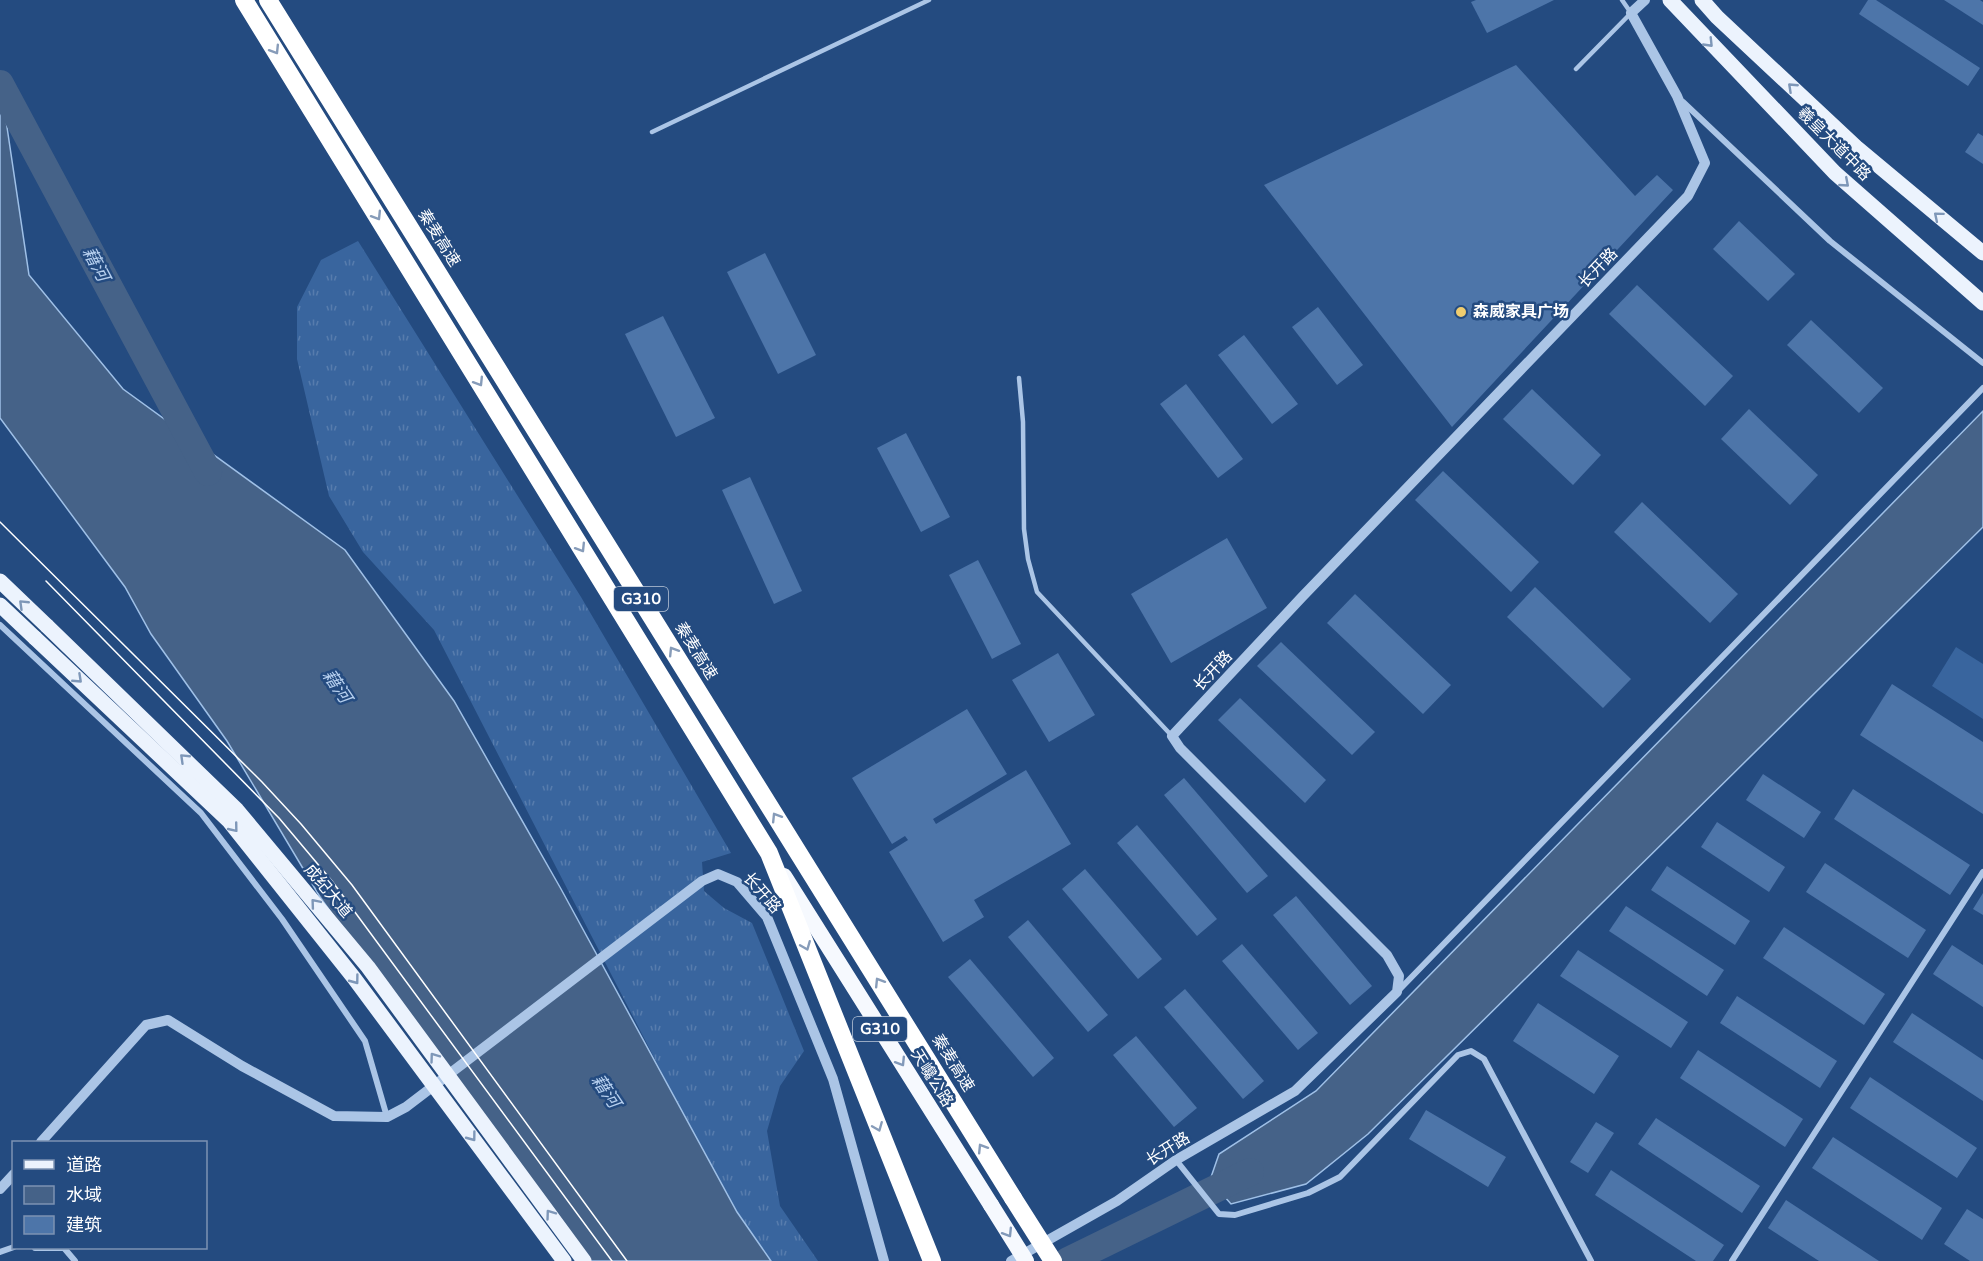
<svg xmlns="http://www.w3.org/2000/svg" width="1983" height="1261" font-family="'Varela Round','Noto Sans SC',sans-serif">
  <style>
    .grass { fill: url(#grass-tufts) }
    .pitch { fill: #39659e }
    .water { fill: #456288; stroke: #9fc0e7; stroke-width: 1.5 }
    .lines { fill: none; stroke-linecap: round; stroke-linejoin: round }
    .river { stroke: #456288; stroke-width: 28 }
    .building { fill: #4d75a9 }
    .service { stroke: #abc5e6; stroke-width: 4.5 }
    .minor { stroke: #abc5e6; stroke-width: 6 }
    .tertiary { stroke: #abc5e6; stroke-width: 10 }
    .primary { stroke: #ecf3fd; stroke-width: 15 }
    .trunk { stroke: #f6f9fe; stroke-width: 16 }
    .motorway { stroke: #fff; stroke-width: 18 }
    .tram { stroke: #fff; stroke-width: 1.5 }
    .primary-bridge { stroke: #ecf3fd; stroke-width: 15 }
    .trunk-bridge { stroke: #f6f9fe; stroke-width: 16 }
    .motorway-bridge { stroke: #fff; stroke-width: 18 }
    .oneway { stroke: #7e97b8 }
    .oneway2 { stroke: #879cb9 }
    .oneway3 { stroke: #8299b9 }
    .poi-dot { fill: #f0cd6f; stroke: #244b80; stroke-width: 2 }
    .labels { text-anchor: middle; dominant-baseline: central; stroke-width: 5; stroke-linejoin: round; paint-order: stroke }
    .shield { fill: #244b80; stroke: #bdc9d9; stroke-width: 1.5 }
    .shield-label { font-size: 15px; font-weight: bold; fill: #fff }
    .street-label { font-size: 16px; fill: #fff; stroke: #244b80 }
    .poi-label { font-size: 16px; font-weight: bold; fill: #fff; stroke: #244b80; text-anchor: start }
    .water-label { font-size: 18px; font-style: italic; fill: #b6cfee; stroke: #244b80 }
  </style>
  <defs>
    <pattern id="grass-tufts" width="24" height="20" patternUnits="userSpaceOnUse" patternTransform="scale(1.5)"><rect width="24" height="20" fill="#39659e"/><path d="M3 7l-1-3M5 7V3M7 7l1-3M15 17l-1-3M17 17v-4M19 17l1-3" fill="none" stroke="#577cad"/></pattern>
  </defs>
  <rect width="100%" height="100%" fill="#244b80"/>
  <polygon class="grass" points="358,241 581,597 731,853 702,862 704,891 724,908 752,923 804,1051 780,1086 767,1131 780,1206 818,1261 771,1261 737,1212 678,1104 434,630 363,552 329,496 297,359 297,307 321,260"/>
  <polygon class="pitch" points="1956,647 1983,664 1983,719 1932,686"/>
  <g class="water">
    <polygon points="0,80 29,275 123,389 345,550 454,701 561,889 737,1212 771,1261 587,1261 455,1087 320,897 227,741 151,634 125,587 0,418"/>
    <polygon points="1983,411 1983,527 1368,1134 1306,1184 1231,1204 1210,1180 1219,1154 1316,1091"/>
  </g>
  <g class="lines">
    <g class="river">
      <polyline points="0,84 208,472"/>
      <polyline points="1068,1261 1250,1172"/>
    </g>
  </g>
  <g class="building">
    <polygon points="1476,0 1554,0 1487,33 1471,2"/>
    <polygon points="1868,0 1876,0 1980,68 1968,86 1859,14"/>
    <polygon points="1944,0 1980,0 1983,2 1983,25"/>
    <polygon points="1516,65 1635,196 1657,175 1673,190 1452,427 1264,185"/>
    <polygon points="1978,133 1983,136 1983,164 1965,152"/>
    <polygon points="1739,221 1795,274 1768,301 1713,249"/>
    <polygon points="765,253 816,355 778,374 727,272"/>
    <polygon points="1637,285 1733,376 1705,406 1609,314"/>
    <polygon points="1318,307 1363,365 1337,385 1292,327"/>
    <polygon points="663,316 715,418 676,437 625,334"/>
    <polygon points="1811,320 1883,388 1859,413 1787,345"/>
    <polygon points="1244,335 1298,404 1272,424 1218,355"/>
    <polygon points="1186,384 1243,459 1218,478 1160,404"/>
    <polygon points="1532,389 1601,455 1573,485 1503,419"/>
    <polygon points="1749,409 1818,475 1790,505 1721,439"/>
    <polygon points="906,433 950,517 921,532 877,448"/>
    <polygon points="1443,471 1539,562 1511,592 1415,500"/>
    <polygon points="750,477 802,591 774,604 722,490"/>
    <polygon points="1642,502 1738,594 1710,623 1614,532"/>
    <polygon points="1227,538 1267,608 1171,663 1131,594"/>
    <polygon points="978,560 1021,644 992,659 949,575"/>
    <polygon points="1535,587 1631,679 1603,708 1507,617"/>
    <polygon points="1355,594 1451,685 1423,714 1327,623"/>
    <polygon points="1281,642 1375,732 1352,755 1257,666"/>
    <polygon points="1058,653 1095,715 1049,742 1012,680"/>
    <polygon points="1892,684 1983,742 1983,814 1860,735"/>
    <polygon points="1240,698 1326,780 1305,803 1218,720"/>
    <polygon points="967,709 1007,774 933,819 936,824 1026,770 1071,844 974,900 984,917 943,942 889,852 908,840 905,836 892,844 852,778"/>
    <polygon points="1763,774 1821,812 1804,838 1746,800"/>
    <polygon points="1184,778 1268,876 1247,893 1164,795"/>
    <polygon points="1853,789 1970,865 1950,895 1834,819"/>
    <polygon points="1717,822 1785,867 1769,892 1701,847"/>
    <polygon points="1137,825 1217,919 1197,936 1117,843"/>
    <polygon points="1825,863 1926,930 1908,958 1806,892"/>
    <polygon points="1667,866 1750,921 1735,945 1651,890"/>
    <polygon points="1085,869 1162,959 1138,979 1062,889"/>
    <polygon points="1983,893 1983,915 1973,909"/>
    <polygon points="1296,896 1372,986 1350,1005 1273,915"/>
    <polygon points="1626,906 1724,970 1707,996 1609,931"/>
    <polygon points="1028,920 1108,1015 1088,1032 1008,937"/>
    <polygon points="1784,927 1885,994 1864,1025 1763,958"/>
    <polygon points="1242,944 1318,1033 1298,1050 1222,961"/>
    <polygon points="1952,945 1983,965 1983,1007 1933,974"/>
    <polygon points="1578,950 1688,1022 1671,1048 1560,976"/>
    <polygon points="970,959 1054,1058 1033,1077 948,977"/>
    <polygon points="1185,989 1264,1081 1243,1099 1164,1007"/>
    <polygon points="1737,996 1837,1061 1820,1088 1720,1023"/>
    <polygon points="1538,1003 1619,1056 1594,1094 1513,1041"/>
    <polygon points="1912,1013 1983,1060 1983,1101 1893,1042"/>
    <polygon points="1136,1036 1197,1108 1174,1127 1113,1055"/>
    <polygon points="1698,1050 1803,1119 1785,1147 1680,1078"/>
    <polygon points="1870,1077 1977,1148 1957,1178 1850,1108"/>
    <polygon points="1426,1110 1506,1157 1488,1187 1409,1139"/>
    <polygon points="1656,1118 1760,1186 1742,1213 1638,1144"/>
    <polygon points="1596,1122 1614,1133 1588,1173 1570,1162"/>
    <polygon points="1833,1137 1942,1208 1922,1240 1812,1168"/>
    <polygon points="1611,1170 1724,1245 1713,1261 1696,1261 1595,1195"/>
    <polygon points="1786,1200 1879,1261 1819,1261 1768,1228"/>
    <polygon points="1967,1209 1983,1219 1983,1261 1970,1261 1944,1244"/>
  </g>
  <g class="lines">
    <g class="service">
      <polyline points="1576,69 1631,13 1622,0"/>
      <polyline points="652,132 929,0"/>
      <polyline points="1019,378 1023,422 1024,529 1028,559 1037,592 1172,736"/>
    </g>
    <g class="minor">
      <polyline points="1683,102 1830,241 1983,363"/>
      <polyline points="0,625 201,813 282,919 365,1041 387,1117"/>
      <polyline points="1399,990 1983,388"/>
      <polyline points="1176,1160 1219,1214 1235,1215 1308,1193 1340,1177 1458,1055 1471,1051 1484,1059 1591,1261"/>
      <polyline points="35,1248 64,1248 75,1261"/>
      <polyline points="0,1252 14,1247"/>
      <polyline points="1732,1261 1983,872"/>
    </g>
    <g class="tertiary">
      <polyline points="41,1142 146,1025 168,1020 242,1066 334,1116 387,1117 406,1107 702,881 718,874 737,882 767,917 833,1079 884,1261"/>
      <polyline points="0,1189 14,1174"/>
      <polyline points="1011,1261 1117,1201 1176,1160 1295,1091 1397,992 1399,976 1387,955 1180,748 1172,736 1302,597 1688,196 1705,163 1677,96 1631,13 1645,0"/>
    </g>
    <g class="primary">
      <polyline points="1670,0 1835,173 1983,303"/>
      <polyline points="1702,0 1717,17 1856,147 1983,253"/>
      <polyline points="0,581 47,626"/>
      <polyline points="0,605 35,638"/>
    </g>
    <polyline class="trunk" points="784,876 991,1205"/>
    <g class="motorway">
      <polyline points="244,0 769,853 932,1261"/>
      <polyline points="268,0 1013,1198"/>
    </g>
    <g class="tram">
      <polyline points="0,522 262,782 301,824 352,885 627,1261"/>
      <polyline points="46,581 279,818 332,881 612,1261"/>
    </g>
    <g class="primary-bridge">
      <polyline points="47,626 237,810 368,967 584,1261"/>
      <polyline points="35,638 229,821 354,978 564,1261"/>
    </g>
    <polyline class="trunk-bridge" points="991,1205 1026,1261"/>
    <polyline class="motorway-bridge" points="1013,1198 1053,1261"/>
  </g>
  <defs><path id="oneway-chevron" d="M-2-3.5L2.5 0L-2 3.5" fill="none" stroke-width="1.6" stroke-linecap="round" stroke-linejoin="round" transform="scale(1.5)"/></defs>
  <g class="oneway">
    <use href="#oneway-chevron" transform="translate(1709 43) rotate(46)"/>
    <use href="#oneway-chevron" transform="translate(1792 87) rotate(-137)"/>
    <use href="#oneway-chevron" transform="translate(1845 183) rotate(41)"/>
    <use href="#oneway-chevron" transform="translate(1938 216) rotate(-140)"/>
    <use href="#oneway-chevron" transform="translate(23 604) rotate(-136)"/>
    <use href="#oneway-chevron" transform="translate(78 679) rotate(43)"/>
    <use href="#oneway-chevron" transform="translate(184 758) rotate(-136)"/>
    <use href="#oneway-chevron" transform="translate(234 828) rotate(51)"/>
    <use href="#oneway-chevron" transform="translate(315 903) rotate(-130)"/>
    <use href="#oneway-chevron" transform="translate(355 980) rotate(53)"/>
    <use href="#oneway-chevron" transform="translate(434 1057) rotate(-126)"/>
    <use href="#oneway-chevron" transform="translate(472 1137) rotate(53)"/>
    <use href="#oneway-chevron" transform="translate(550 1214) rotate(-126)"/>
  </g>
  <g class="oneway2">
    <use href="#oneway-chevron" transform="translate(275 50) rotate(58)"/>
    <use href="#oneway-chevron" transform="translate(377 216) rotate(58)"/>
    <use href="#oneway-chevron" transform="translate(479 382) rotate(58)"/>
    <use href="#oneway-chevron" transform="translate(581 548) rotate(58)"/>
    <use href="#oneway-chevron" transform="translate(673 651) rotate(-122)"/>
    <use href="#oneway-chevron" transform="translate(776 817) rotate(-122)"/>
    <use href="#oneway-chevron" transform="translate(806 946) rotate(68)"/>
    <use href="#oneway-chevron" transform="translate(879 982) rotate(-122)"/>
    <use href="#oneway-chevron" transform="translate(878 1127) rotate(68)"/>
    <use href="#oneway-chevron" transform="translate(982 1148) rotate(-122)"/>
  </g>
  <g class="oneway3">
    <use href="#oneway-chevron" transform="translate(901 1062) rotate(58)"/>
    <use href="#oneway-chevron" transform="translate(1008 1233) rotate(58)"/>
  </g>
  <circle class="poi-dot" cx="1461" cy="312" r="6"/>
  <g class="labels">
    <g class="shield">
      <rect x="614" y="587" width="54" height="24" rx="4.5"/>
      <rect x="853" y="1017" width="54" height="24" rx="4.5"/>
    </g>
    <g class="shield-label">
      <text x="641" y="599">G310</text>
      <text x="880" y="1029">G310</text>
    </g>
    <g class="street-label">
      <text transform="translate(1834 144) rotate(45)">羲皇大道中路</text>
      <text transform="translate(439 238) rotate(58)">秦麦高速</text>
      <text transform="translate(1598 268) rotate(-46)">长开路</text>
      <text transform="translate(696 651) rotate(58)">秦麦高速</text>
      <text transform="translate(1213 671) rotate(-47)">长开路</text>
      <text transform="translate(328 891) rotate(50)">成纪大道</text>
      <text transform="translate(762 893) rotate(49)">长开路</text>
      <text transform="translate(953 1063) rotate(58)">秦麦高速</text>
      <text transform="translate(932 1078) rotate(58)">天巉公路</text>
      <text transform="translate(1168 1149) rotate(-32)">长开路</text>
    </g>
    <g class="poi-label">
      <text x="1473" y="312">森威家具广场</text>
    </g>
    <g class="water-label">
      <text transform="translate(96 264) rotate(62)">藉河</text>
      <text transform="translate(337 686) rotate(56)">藉河</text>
      <text transform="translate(606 1091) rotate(56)">藉河</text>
    </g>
  </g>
  <rect x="12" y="1141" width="195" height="108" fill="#244b80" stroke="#7c93b3" stroke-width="1.5"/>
  <rect x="24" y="1160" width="30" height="9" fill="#ecf3fd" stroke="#7c93b3" stroke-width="1.5"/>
  <text x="66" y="1171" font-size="18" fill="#ffffff">道路</text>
  <rect x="24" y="1186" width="30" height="18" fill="#456288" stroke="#7c93b3" stroke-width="1.5"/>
  <text x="66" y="1201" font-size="18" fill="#ffffff">水域</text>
  <rect x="24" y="1216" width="30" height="18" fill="#4d75a9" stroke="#7c93b3" stroke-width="1.5"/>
  <text x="66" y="1231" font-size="18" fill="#ffffff">建筑</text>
</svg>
